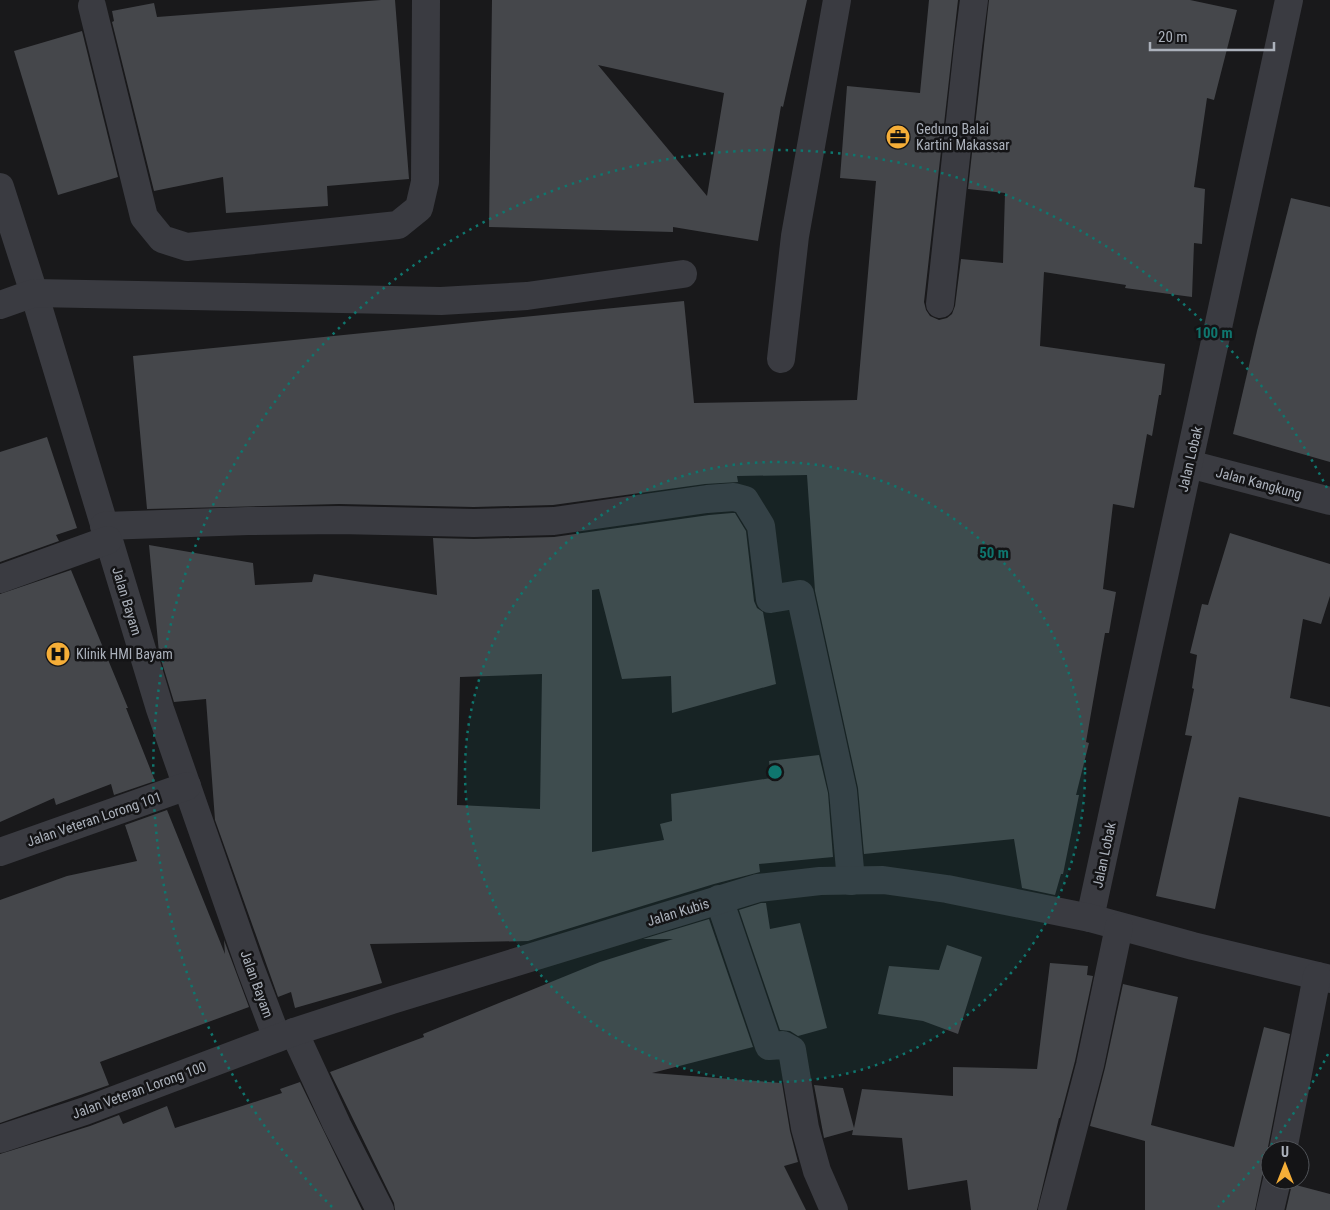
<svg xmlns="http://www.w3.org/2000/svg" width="1330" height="1210" font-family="'Roboto Condensed',sans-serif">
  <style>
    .building { fill: #45474b; fill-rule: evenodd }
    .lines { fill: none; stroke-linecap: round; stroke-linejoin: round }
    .minor { stroke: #3a3b41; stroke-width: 28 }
    .ring { fill: none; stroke: #0f766e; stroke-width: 2.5; stroke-dasharray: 2.5 5 }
    .labels { text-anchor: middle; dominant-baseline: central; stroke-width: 5; stroke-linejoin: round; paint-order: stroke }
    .poi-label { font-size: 14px; fill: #abb1bb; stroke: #141416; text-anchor: start }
    .street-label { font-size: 14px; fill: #abb1bb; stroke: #141416 }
    .centre { fill: #0f766e; stroke: #141416; stroke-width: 2.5 }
    .ring-label { font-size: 15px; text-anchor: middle; font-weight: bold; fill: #0f766e; stroke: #141416; stroke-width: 5; stroke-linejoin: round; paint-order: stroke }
  </style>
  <rect width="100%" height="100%" fill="#19191b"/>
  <g class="building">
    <polygon points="381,0 395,0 409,179 327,186 328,206 226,213 223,177 154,191 112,22 114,21 112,11 154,3 157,17"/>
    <path d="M492 0H807L783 107 781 106 758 241 673 227V232L489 227ZM598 65 724 93 707 196Z"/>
    <polygon points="929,0 958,0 924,302 926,310 930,316 939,320 947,318 952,314 955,306 961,259 1003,263 1005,193 968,189 989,0 1190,0 1237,10 1214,100 1207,98 1194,187 1205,189 1202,244 1194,243 1192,297 1125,288 1126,285 1044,272 1040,346 1165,364 1161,395 1159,395 1152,436 1147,434 1134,508 1113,504 1103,589 1116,592 1109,633 1105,633 1086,742 1089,743 1076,795 1079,795 1063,874 1061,874 1055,895 1022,888 1014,839 864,854 858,788 815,591 807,475 737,476 738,482 705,484 553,505 474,507 339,504 147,509 133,356 684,301 694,403 857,400 876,181 840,178 847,86 920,93"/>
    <polygon points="82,31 118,177 58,195 14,51"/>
    <polygon points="1291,198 1330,207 1330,462 1233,434 1257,331"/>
    <polygon points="47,437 77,528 56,535 59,541 0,562 0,452"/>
    <path d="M732 513H735L746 531 754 601 757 608 763 612 776 684 672 713 671 676 622 679 599 589 592 590V852L664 840 660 824 672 821 671 794 771 778 769 761 819 755 828 793 833 857 759 864 760 872 714 884 528 941 370 944 382 983 295 1008 291 992 278 997 215 820 206 699 174 702 159 653 149 545 253 563 255 585 312 582 314 574 437 595 433 538 474 539 554 537 709 515ZM542 674 540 809 457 805 460 677Z"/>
    <polygon points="1230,533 1330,564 1330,596 1321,624 1303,619 1290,698 1330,707 1330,817 1239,797 1215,909 1156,896 1192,736 1185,735 1194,689 1192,688 1197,655 1190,653 1202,604 1208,605"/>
    <polygon points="71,570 128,708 126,708 155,781 114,795 111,784 56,805 54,798 0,822 0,594"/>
    <polygon points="167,810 225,954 224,940 249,1007 100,1062 109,1085 0,1123 0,900 67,876 137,861 125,825"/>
    <polygon points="761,903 766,903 770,929 800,923 827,1028 798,1036 790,1031 780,1030 739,910"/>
    <polygon points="709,919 753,1047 652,1073 782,1083 790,1131 798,1162 784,1166 806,1210 395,1210 394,1203 330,1072 424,1037 423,1034 600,962 673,939 643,939"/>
    <polygon points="947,945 982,957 958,1034 923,1021 878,1014 889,966 939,970"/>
    <polygon points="1050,963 1088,966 1087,975 1093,976 1075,1061 1060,1118 1059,1118 1037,1210 971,1210 967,1180 908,1190 902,1138 852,1135 853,1130 824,1138 814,1085 843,1088 854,1128 862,1089 953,1096 953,1067 1037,1069"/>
    <polygon points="1123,984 1178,997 1151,1125 1234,1147 1264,1027 1290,1034 1268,1147 1269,1156 1266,1169 1262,1176 1255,1210 1145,1210 1145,1141 1090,1126 1105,1068"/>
    <polygon points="300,1082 362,1210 0,1210 0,1154 90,1126 119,1115 123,1124 167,1106 175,1128 282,1093 280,1089"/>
    <polygon points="1292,1184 1330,1194 1330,1210 1286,1210"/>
  </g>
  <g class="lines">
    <g class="minor">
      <polyline points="92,6 144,217 162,239 187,247 398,225 419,208 425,182 426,0"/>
      <polyline points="0,187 34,293 160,709 250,967 277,1038"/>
      <polyline points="940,304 968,47 974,0"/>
      <polyline points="0,305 34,293 441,301 527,296 683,274"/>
      <polyline points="781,359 795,236 837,0"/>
      <polyline points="1189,464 1330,501"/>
      <polyline points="104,526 248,521 339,520 474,523 554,521 707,499 734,497 745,500 761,526 770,599 800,594 843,791 851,881"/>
      <polyline points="0,579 108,540"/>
      <polyline points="0,852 187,786"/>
      <polyline points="719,899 769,1046 783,1045 792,1050 805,1128 817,1171 834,1210"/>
      <path d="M1090 918C1155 612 1222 306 1289 0"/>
      <polyline points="294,1032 337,1125 380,1210"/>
      <polyline points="0,1139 85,1111 294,1032 392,1000 758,888 820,881 883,880 947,889 1090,918 1193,946 1330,979"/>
      <polyline points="1283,1150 1317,976"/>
      <polyline points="1052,1210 1090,1065 1119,927"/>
      <polyline points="1270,1210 1277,1180"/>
    </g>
  </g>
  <circle cx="775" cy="772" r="310" fill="#0f766e" fill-opacity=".12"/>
  <g class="ring">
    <circle cx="775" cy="772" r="310"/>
    <path d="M1328 1054A621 621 0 0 1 1218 1207M332 1207A621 621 0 1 1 1328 490"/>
  </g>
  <defs>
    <symbol id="office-disc" viewBox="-11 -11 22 22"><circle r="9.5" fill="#f5ae38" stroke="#141416"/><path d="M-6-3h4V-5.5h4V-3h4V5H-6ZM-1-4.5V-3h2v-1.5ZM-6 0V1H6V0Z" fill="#111"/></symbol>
    <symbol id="hospital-disc" viewBox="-11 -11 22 22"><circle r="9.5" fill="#f5ae38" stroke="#141416"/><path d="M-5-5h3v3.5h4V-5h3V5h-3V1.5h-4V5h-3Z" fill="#111"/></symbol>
  </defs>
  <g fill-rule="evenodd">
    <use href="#office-disc" x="884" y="123" width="28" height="28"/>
    <use href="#hospital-disc" x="44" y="640" width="28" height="28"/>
  </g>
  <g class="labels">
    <g class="poi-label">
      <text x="916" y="129">Gedung Balai<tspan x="916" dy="16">Kartini Makassar</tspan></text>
      <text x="76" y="654">Klinik HMI Bayam</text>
    </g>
    <g class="street-label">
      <text transform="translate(1190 459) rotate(-77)">Jalan Lobak</text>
      <text transform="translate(1259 483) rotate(15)">Jalan Kangkung</text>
      <text transform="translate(127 601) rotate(73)">Jalan Bayam</text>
      <text transform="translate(94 819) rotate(-19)">Jalan Veteran Lorong 101</text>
      <text transform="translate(1104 855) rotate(-78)">Jalan Lobak</text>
      <text transform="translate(678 912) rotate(-17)">Jalan Kubis</text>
      <text transform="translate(257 984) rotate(70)">Jalan Bayam</text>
      <text transform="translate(139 1090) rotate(-20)">Jalan Veteran Lorong 100</text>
    </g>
  </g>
  <circle cx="775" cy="772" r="8" class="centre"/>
  <g class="ring-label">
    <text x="1214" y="338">100 m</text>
    <text x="994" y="558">50 m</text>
  </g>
  <g transform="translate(1285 1165)"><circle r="24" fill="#141416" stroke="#505358"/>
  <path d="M0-4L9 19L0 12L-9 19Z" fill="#f5ae38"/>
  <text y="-8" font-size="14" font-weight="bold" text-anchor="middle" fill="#abb1bb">U</text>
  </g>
  <path d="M1150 42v8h124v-8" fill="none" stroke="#abb1bb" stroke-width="2.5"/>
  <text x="1158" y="42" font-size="15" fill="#abb1bb" stroke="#141416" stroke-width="4" paint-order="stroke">20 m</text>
</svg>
